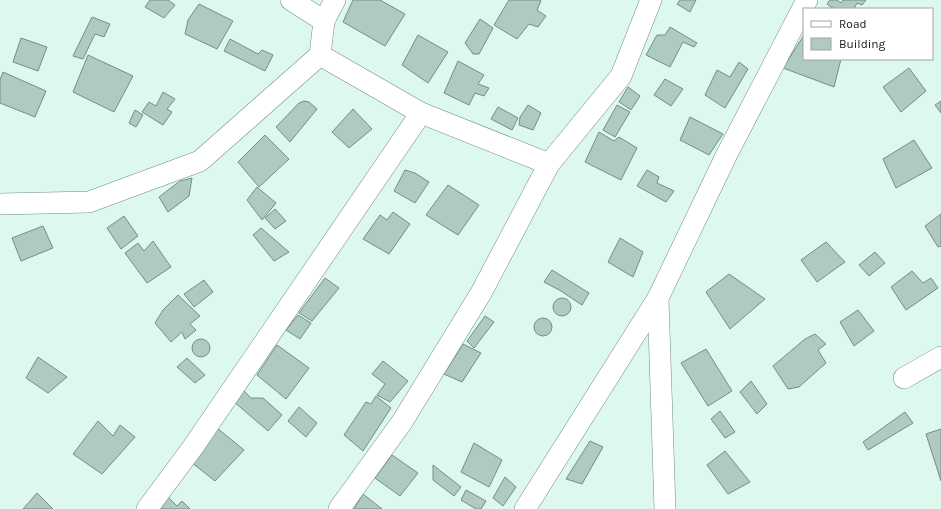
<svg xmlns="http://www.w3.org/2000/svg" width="941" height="509" font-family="Karla,sans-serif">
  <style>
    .building { fill: #afcac1; stroke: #758e85 }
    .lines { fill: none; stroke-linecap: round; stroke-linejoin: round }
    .street-casing { stroke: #738d84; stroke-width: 22 }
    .street { stroke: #fff; stroke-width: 21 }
  </style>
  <rect width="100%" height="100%" fill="#ddf9ef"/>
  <g class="building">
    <polygon points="150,0 168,0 175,5 164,18 145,7"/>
    <polygon points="353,0 380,0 405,14 385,46 343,22"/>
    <polygon points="509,0 539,0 541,1 537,10 546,16 538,27 529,24 517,39 494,25"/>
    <polygon points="680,0 696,0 690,12 677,4"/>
    <polygon points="830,0 837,0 841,3 843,0 866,0 862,5 857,3 854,9 834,9 827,4"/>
    <polygon points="199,4 233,21 217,49 185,34 188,20"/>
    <polygon points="92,17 110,24 104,37 95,34 83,59 73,56"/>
    <polygon points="480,19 493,28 479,54 473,54 465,43"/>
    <polygon points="670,27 697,43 694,47 683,42 670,67 646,55 657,35 665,35"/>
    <polygon points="418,35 448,52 428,83 402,65"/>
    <polygon points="804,35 804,59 841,59 834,87 783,68"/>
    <polygon points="21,38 47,47 38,71 13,62"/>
    <polygon points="230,39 258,54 262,50 273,55 265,71 224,51"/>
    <polygon points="88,55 133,76 114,112 73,92"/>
    <polygon points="458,61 484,75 478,84 489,88 484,96 475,93 469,105 444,93"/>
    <polygon points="739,62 748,69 725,108 705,95 717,70 730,77"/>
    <polygon points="909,68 926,91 901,112 883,87"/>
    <polygon points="3,72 46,91 35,117 0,103 0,80"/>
    <polygon points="665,79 683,89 671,106 654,95"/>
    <polygon points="628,87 640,96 631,110 619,102"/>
    <polygon points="163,92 175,99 167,109 172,112 163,125 142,112 149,102 156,106"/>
    <polygon points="304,101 309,102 317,109 290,142 276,127 299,103"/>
    <polygon points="941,101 941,113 935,105"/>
    <polygon points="528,105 541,113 533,130 519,125 520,117"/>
    <polygon points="617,105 630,112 615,137 603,130"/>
    <polygon points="498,107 518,118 512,130 491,119"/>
    <polygon points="353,109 372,129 349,148 332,132"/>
    <polygon points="135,110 143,115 136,127 129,123"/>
    <polygon points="690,117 723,134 709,155 680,140"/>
    <polygon points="599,132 614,141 619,137 637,148 621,180 585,162"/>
    <polygon points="265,135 289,159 259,187 238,162"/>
    <polygon points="914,140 932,168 896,188 883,159"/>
    <polygon points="405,170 415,173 429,182 415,203 394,191"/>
    <polygon points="647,170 659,177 657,183 674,191 666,202 637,186"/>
    <polygon points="192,178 189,196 168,212 159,197 180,181"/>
    <polygon points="448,185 479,205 458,235 426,215"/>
    <polygon points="257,187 276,203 262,220 247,200"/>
    <polygon points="275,209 286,221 275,229 265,218"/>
    <polygon points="393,212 410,224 389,254 363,239 380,215 387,220"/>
    <polygon points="941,214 941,246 938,247 925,226"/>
    <polygon points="124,216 138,236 121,249 107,228"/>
    <polygon points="43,226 53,248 21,261 12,238"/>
    <polygon points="261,228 289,252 274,261 253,235"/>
    <polygon points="620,238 643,252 633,277 608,262"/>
    <polygon points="153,241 171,267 147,283 125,253 138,243 144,251"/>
    <polygon points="826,242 845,262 817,282 801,260"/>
    <polygon points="875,252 885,263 869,276 859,265"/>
    <polygon points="552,270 589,293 582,305 561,291 544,282"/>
    <polygon points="912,271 923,283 931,278 938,288 906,310 891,287"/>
    <polygon points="729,274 765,299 730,329 706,292"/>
    <polygon points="325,278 339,288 312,321 299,313"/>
    <polygon points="204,280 213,292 194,307 184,294"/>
    <polygon points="178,295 200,316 190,324 196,330 185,339 182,332 171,342 155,323 163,310"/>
    <circle cx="562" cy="307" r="9"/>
    <polygon points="858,310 874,331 854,346 840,322"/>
    <polygon points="298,315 311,323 300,339 286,330"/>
    <polygon points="485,316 494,322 474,348 467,341"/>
    <circle cx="543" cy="327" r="9"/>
    <polygon points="815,334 826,344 818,350 826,363 799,387 788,389 773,366 805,339"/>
    <circle cx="201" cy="348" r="9"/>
    <polygon points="463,344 481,353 462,382 444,374"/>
    <polygon points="277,345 309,368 286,399 257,375"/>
    <polygon points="706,349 732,391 708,406 681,363"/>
    <polygon points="38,357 67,377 48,393 26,378"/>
    <polygon points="187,358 205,375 195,383 177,367"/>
    <polygon points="383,361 408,381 390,402 377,395 385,384 372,374"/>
    <polygon points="751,381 767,404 757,414 740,392"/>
    <polygon points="242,389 251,398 263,398 282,415 268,431 233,401"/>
    <polygon points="376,396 391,408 363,451 344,435 366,402 371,404"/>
    <polygon points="299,407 317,423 306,437 288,421"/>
    <polygon points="720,411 735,432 725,438 711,419"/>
    <polygon points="905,412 913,423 868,450 863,442"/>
    <polygon points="98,421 113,436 120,425 135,437 102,474 73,454"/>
    <polygon points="217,428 244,450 215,481 191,462"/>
    <polygon points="941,429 941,481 926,434"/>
    <polygon points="590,441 603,447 582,484 566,479"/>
    <polygon points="474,443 502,460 489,487 461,472"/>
    <polygon points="725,451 750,482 728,494 707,465"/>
    <polygon points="392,455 418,473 400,496 375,478"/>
    <polygon points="433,465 461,487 454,496 433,480"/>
    <polygon points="505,477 516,487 503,506 493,498"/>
    <polygon points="466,490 486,501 481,509 476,509 461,500"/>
    <polygon points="37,493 53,509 23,509"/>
    <polygon points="363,494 382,509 354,509"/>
    <polygon points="168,497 177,506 182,501 190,509 160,509"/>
  </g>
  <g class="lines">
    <defs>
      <g id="street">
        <polyline points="291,0 324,21"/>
        <polyline points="320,55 324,21 335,0"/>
        <polyline points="0,204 89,202 200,161 320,55 421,113 549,164"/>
        <polyline points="658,298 665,509"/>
        <polyline points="904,378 941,357"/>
        <polyline points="147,509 193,447 421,113"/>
        <polyline points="339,509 402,422 481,293 549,164 621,76 651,0"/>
        <polyline points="525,509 658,298 727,154 807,0"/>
      </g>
    </defs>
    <use href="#street" class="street-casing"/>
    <use href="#street" class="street"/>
  </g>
  <rect x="803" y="8" width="130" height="52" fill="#ffffff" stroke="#9fa3a1"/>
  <rect x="811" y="21" width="20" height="6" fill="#ffffff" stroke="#9fa3a1"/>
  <text x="839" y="28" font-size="12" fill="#0e1815">Road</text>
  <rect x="811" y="38" width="20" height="12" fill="#afcac1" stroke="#9fa3a1"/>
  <text x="839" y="48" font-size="12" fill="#0e1815">Building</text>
</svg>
